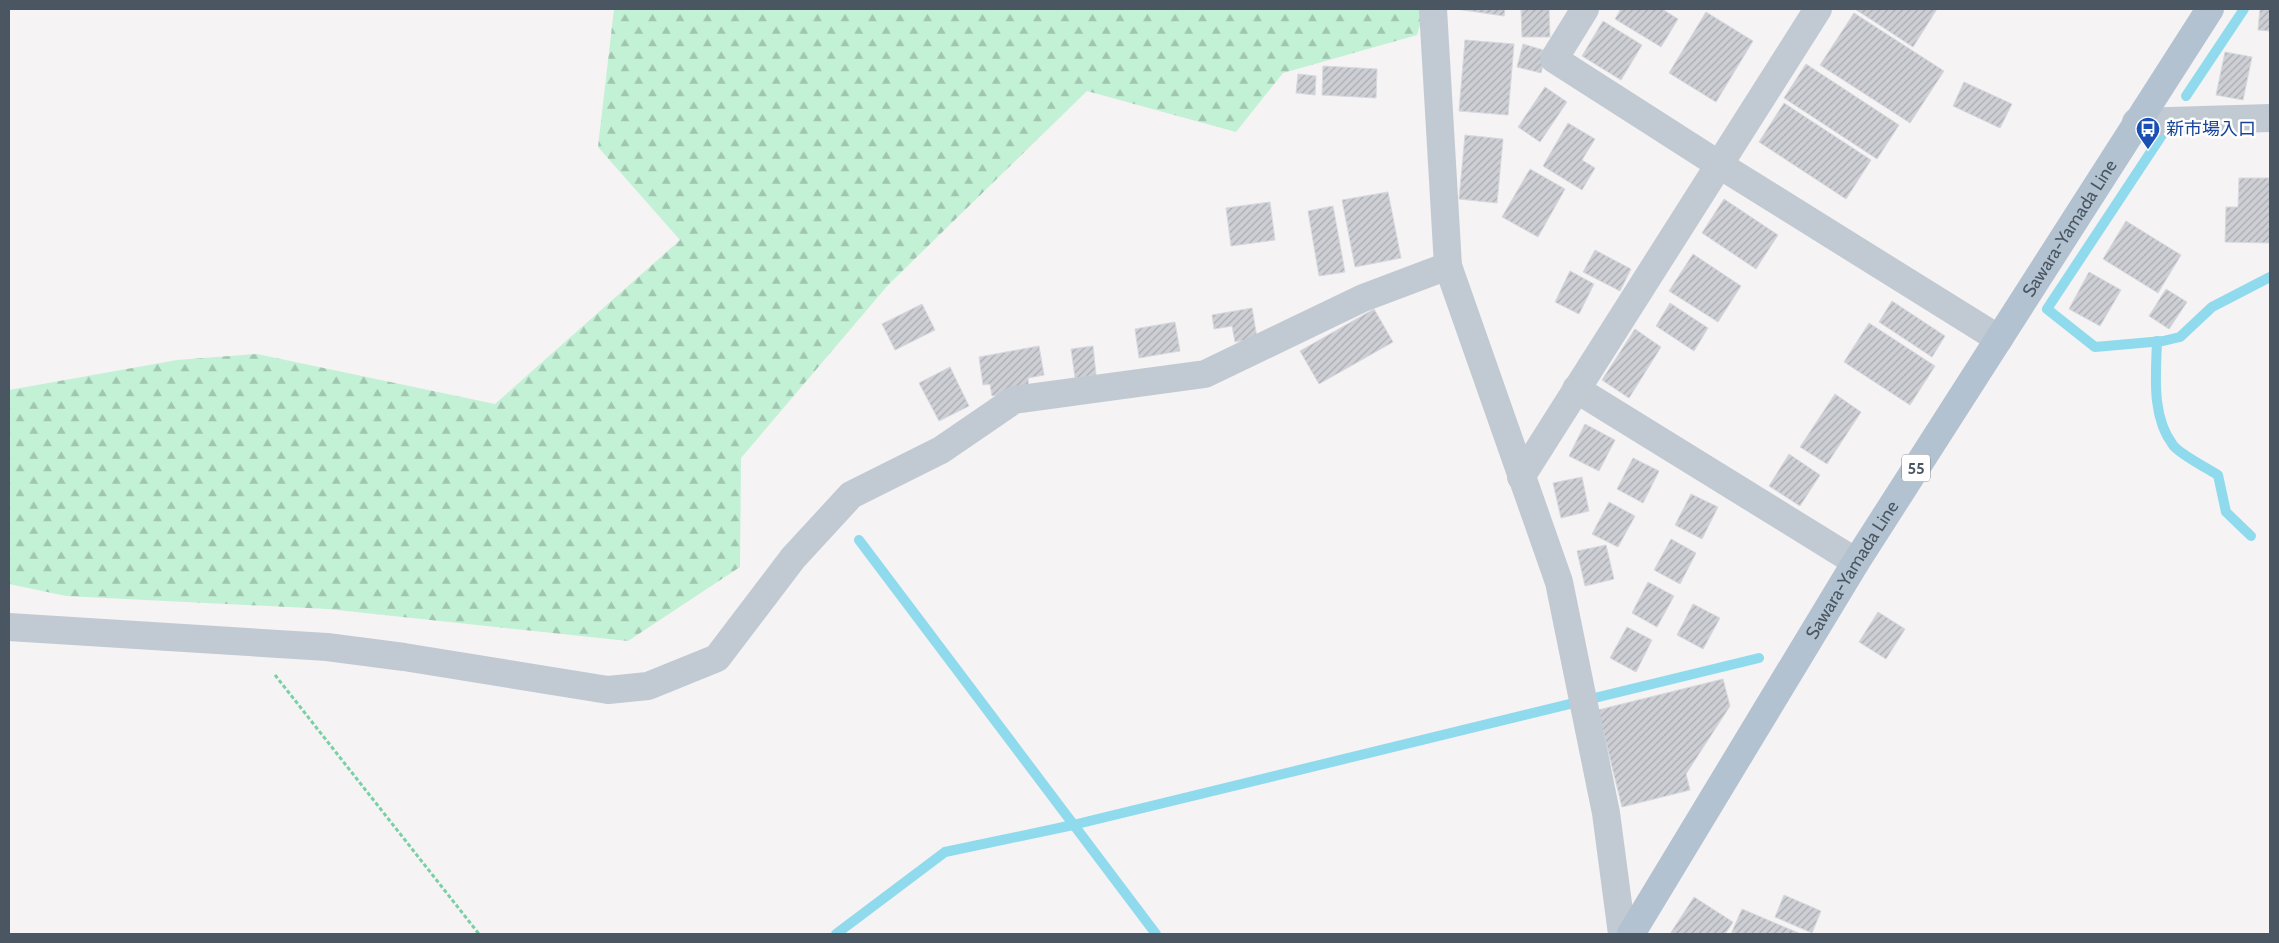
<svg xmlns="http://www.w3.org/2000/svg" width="2279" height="943" font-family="Cabin,'Noto Sans JP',sans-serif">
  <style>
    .forest { fill: url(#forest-firs) }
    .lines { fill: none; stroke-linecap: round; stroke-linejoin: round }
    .stream { stroke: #90daee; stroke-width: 10 }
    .building { fill: url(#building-hatch); stroke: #d7d9de }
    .path { stroke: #7ad0a6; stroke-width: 3; stroke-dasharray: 4 2.5; stroke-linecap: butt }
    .minor { stroke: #c1cad2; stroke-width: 28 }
    .major { stroke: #b3c2d1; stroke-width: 28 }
    .labels { text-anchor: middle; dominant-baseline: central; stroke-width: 5; stroke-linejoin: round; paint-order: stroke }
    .shield { fill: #fff; stroke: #808990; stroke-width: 1 }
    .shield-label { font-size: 16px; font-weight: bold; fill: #4a5661 }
    .transit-label { font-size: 18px; fill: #164399; stroke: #fff; text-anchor: start }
    .street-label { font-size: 18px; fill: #4a5661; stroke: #fff }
  </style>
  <defs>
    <pattern id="forest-firs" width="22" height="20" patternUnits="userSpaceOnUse" patternTransform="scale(1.25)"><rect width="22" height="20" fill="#c3f1d5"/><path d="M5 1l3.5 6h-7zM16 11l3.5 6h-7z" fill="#a0c6b0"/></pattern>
    <pattern id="building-hatch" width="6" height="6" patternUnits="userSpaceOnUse" patternTransform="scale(1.25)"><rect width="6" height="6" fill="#cdcfd5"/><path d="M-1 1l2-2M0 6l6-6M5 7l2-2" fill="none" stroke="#a8abb0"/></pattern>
  </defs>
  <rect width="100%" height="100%" fill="#f5f3f3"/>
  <polygon class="forest" points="614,9 1425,9 1417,35 1283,73 1236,132 1087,91 888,285 741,458 740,567 628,641 328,609 66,596 9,584 9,390 177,360 257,354 495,404 680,240 598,147"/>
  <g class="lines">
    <g class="stream">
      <polyline points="2186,96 2244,9"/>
      <polyline points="2162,135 2047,309 2095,347 2163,341 2180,337 2212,307 2270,277"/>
      <path d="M2157 341C2156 374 2151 416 2173 445 2178 453 2208 469 2218 475L2226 512 2251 536"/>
      <polyline points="859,540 1156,934"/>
      <polyline points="836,934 945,852 1073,825 1759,658"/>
    </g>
  </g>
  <g class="building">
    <polygon points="1456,9 1505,9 1504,16"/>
    <polygon points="1521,9 1549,9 1550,37 1522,37"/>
    <polygon points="1621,9 1662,9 1678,19 1661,47 1615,19"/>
    <polygon points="1855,9 1937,9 1913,47"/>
    <polygon points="2260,9 2270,10 2270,31 2258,30"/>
    <polygon points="1706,12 1753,41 1716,102 1669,73"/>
    <polygon points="1854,13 1944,71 1910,123 1820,65"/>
    <polygon points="1603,21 1642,45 1621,80 1582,56"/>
    <polygon points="1465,40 1514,44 1508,115 1459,111"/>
    <polygon points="1523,44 1547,51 1541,73 1517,67"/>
    <polygon points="2225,52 2252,57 2243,100 2216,95"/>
    <polygon points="1806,64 1899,125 1877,159 1784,98"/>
    <polygon points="1323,66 1377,69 1376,98 1322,95"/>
    <polygon points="1298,74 1316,76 1315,95 1296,93"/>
    <polygon points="1964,82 2012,104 2000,128 1953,106"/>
    <polygon points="1545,87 1567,102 1540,142 1518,127"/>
    <polygon points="1784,103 1871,160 1846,199 1759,142"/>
    <polygon points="1568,123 1595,139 1582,160 1595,168 1582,190 1543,166"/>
    <polygon points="1465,135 1503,139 1497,203 1459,199"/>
    <polygon points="1530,169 1565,189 1538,237 1502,217"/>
    <polygon points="2239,178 2270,178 2270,243 2225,242 2226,207 2238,207"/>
    <polygon points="1388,192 1401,258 1355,267 1342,200"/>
    <polygon points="1724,199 1778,235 1756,269 1702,233"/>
    <polygon points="1270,202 1275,240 1231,246 1226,208"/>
    <polygon points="1333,206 1345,272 1319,276 1308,211"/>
    <polygon points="2126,221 2181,255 2158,293 2103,259"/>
    <polygon points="1595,250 1631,269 1620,291 1583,272"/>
    <polygon points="1693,254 1741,286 1718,322 1669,291"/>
    <polygon points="1570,271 1594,284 1579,314 1555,302"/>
    <polygon points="2089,272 2121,290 2100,326 2069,309"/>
    <polygon points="2166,289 2187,302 2169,329 2149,316"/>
    <polygon points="1892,301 1945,336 1932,357 1879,322"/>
    <polygon points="1670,303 1708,328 1694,351 1656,326"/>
    <polygon points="922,304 935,330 895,350 882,324"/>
    <polygon points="1252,308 1257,338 1235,342 1232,326 1214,329 1212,315"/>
    <polygon points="1374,309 1393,342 1319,384 1300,351"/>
    <polygon points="1175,322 1180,351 1139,358 1135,329"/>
    <polygon points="1869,323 1935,366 1910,405 1844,362"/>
    <polygon points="1635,329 1661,347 1629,398 1602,380"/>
    <polygon points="1039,346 1044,375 1028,378 1029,390 992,396 990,384 983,385 979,357"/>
    <polygon points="1093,346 1096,375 1075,378 1071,349"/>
    <polygon points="950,367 969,406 939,421 919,383"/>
    <polygon points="1835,394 1861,412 1827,464 1800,447"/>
    <polygon points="1585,424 1615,440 1599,471 1569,456"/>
    <polygon points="1789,454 1820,475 1800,506 1769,486"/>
    <polygon points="1633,458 1659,471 1643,503 1617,489"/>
    <polygon points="1582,477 1589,511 1561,518 1553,483"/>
    <polygon points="1691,494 1718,507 1702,539 1675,525"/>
    <polygon points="1609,502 1635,516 1618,547 1592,534"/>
    <polygon points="1671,539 1696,553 1680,584 1654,570"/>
    <polygon points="1606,545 1614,579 1585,586 1577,551"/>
    <polygon points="1648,582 1674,596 1657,627 1632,613"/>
    <polygon points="1693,604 1720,618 1703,649 1677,635"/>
    <polygon points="1878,612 1905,629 1886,659 1859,642"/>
    <polygon points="1627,627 1652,640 1636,672 1610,658"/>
    <polygon points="1723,679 1730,706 1686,774 1690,790 1622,807 1598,710"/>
    <polygon points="1784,895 1821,911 1812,933 1775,917"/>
    <polygon points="1694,897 1733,922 1725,934 1670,934"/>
    <polygon points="1742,909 1801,934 1731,934"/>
  </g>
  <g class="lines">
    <polyline class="path" points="275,675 479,934"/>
    <g class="minor">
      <polyline points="1433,9 1448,266 1559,582 1606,813 1622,934"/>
      <polyline points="1585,9 1554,59 1718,164 1999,339"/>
      <polyline points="2136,122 2270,118"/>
      <polyline points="1576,389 1856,562"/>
      <polyline points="1521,477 1818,9"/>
      <polyline points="9,627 327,647 404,657 608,690 648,686 717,658 793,558 851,495 941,450 1014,400 1205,374 1363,298 1448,266"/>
    </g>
    <path class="major" id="s1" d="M1631 934 1856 562 2210 9"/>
  </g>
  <defs>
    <symbol id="bus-pin" viewBox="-11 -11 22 30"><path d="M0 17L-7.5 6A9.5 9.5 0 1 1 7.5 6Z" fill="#1a4fb4" stroke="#fff"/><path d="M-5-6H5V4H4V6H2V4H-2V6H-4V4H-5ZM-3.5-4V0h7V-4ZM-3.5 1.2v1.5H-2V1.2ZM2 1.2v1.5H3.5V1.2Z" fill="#fff"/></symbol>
  </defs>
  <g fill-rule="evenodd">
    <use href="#bus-pin" x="2134" y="115" width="28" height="38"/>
  </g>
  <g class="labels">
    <rect class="shield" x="1902" y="454.5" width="28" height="27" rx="4"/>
    <g class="shield-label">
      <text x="1916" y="468">55</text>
    </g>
    <g class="transit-label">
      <text x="2166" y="129">新市場入口</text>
    </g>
    <g class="street-label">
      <text stroke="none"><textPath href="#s1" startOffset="831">Sawara-Yamada Line</textPath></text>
      <text stroke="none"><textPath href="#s1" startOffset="426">Sawara-Yamada Line</textPath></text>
    </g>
  </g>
  <rect width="2279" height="943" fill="none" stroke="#4a5661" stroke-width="20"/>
</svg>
